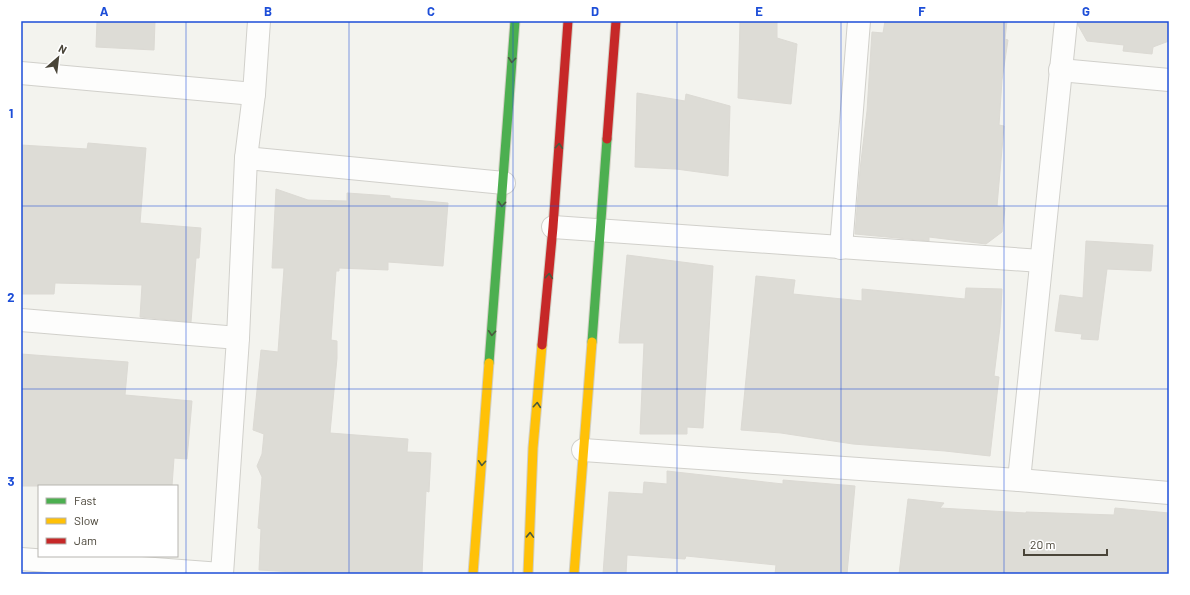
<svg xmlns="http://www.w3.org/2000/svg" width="1190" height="595" font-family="Barlow,sans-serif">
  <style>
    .building { fill: #dddcd6; stroke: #dcdad4 }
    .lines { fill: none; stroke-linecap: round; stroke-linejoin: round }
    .street-casing { stroke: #d1d0cb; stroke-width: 24 }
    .fast-casing { stroke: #d2d0c5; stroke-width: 11 }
    .slow-casing { stroke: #d2d0c5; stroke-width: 11 }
    .jam-casing { stroke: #d2d0c5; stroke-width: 11 }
    .street { stroke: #fdfdfc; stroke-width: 22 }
    .fast { stroke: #4caf50; stroke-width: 9 }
    .slow { stroke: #ffc107; stroke-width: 9 }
    .jam { stroke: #c62828; stroke-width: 9 }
    .oneway { stroke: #4a5a3e }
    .grid { fill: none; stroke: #1d4ed8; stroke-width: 1; stroke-opacity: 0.55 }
    .neatline { fill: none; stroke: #1d4ed8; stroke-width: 1.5 }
    .grid-label { font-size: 13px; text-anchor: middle; font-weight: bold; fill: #1d4ed8 }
  </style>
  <rect width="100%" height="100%" fill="#f3f3ee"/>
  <g class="building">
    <polygon points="97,21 155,21 154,50 96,47"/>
    <polygon points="740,21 777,21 777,38 797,44 791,104 738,98"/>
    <polygon points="885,21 1007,21 1005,39 1008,40 1002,80 999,125 1004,126 997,206 1005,208 1002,232 986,244 929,237 929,241 855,234 860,170 867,111 872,32 883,33"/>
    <polygon points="1078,21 1169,21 1169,41 1153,47 1152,54 1123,51 1124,45 1087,41 1078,25"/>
    <polygon points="637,93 685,101 686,94 730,106 728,176 676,169 635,167"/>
    <polygon points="88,143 146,148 140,223 201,228 199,258 196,258 191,322 140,317 142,285 55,283 54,294 21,294 21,145 87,149"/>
    <polygon points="276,189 308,200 347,201 347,193 390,196 390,198 448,203 443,266 388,262 388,270 339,268 339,271 336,271 331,340 337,341 337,358 330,433 408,439 407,452 431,453 429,492 426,491 422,574 332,574 259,570 261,529 258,528 262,477 257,466 262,454 264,434 253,430 261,350 278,352 284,268 272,268"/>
    <polygon points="1086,241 1153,245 1151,271 1107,269 1098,340 1081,339 1082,334 1055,331 1060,295 1083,298"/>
    <polygon points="627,255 713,266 703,428 687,427 687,434 640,434 644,343 619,343"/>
    <polygon points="756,276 795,280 793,294 862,301 862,289 965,299 966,288 1002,289 1000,327 994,376 999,377 990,456 945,451 853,444 781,433 741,430"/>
    <polygon points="21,354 128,362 125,395 192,401 187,459 174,458 172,486 21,486"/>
    <polygon points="667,471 783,484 783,480 855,486 847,574 775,574 776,565 686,556 685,559 627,555 626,574 603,574 609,492 643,494 644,482 667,484"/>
    <polygon points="908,499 944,503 940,508 1026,513 1026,512 1114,515 1115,508 1169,513 1169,574 899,574"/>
  </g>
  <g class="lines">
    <defs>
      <g id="street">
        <polyline points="1060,70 1169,80"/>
        <polyline points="21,73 254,94"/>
        <polyline points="246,158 504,183"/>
        <polyline points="553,227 1041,261"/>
        <polyline points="841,248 859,21"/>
        <polyline points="21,320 238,338"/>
        <polyline points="583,450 1019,480 1169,493"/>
        <polyline points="1019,480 1066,21"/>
        <polyline points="21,559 221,574"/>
        <polyline points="222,574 238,338 246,158 254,94 259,21"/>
      </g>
      <g id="fast">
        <polyline points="592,342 607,139"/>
        <polyline points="489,363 515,21"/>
      </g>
      <g id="slow">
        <polyline points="473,574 489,363"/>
        <polyline points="528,574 533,448 542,345"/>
        <polyline points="574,574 592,342"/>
      </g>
      <g id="jam">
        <polyline points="607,139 616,21"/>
        <polyline points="542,345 553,227 568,21"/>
      </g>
    </defs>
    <use href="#street" class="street-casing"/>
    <use href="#fast" class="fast-casing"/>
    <use href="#slow" class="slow-casing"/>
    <use href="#jam" class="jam-casing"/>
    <use href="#street" class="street"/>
    <use href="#fast" class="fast"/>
    <use href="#slow" class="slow"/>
    <use href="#jam" class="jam"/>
  </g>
  <defs><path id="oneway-chevron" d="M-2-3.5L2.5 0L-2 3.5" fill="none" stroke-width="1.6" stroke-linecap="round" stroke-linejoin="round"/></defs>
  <g class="oneway">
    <use href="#oneway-chevron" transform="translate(512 60) rotate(94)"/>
    <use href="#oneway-chevron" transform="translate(559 146) rotate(-86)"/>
    <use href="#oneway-chevron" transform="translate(502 204) rotate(94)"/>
    <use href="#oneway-chevron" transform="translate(549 276) rotate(-85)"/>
    <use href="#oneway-chevron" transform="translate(492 333) rotate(94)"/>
    <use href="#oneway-chevron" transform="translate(537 405) rotate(-85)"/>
    <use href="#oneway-chevron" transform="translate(482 463) rotate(94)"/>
    <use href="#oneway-chevron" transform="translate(530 535) rotate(-88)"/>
  </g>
  <path class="grid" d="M186 21V574M349 21V574M513 21V574M677 21V574M841 21V574M1004 21V574M21 206H1169M21 389H1169"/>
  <rect width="1190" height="595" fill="none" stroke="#ffffff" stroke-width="44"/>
  <rect x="38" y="485" width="140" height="72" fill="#ffffff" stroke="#b7b5b0"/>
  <rect x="46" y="498" width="20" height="6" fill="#4caf50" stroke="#b7b5b0"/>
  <text x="74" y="505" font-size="12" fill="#4a4539">Fast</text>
  <rect x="46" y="518" width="20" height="6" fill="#ffc107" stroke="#b7b5b0"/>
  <text x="74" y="525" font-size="12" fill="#4a4539">Slow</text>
  <rect x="46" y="538" width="20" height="6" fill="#c62828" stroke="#b7b5b0"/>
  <text x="74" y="545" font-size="12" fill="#4a4539">Jam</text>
  <g transform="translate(58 58) rotate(28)" stroke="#ffffff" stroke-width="3" paint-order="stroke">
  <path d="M0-3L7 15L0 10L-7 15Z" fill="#4a4539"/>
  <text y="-6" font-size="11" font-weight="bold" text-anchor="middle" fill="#4a4539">N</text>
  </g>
  <path d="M1024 549v6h83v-6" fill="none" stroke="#4a4539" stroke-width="2"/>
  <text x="1030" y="549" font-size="12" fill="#4a4539" stroke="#ffffff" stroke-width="3" paint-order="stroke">20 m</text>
  <rect x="22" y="22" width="1146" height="551" class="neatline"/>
  <g class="grid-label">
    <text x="104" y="16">A</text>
    <text x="268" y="16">B</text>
    <text x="431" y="16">C</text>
    <text x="595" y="16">D</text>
    <text x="759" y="16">E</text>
    <text x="922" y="16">F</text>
    <text x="1086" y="16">G</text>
    <text x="11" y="118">1</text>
    <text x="11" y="302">2</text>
    <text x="11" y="486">3</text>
  </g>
</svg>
